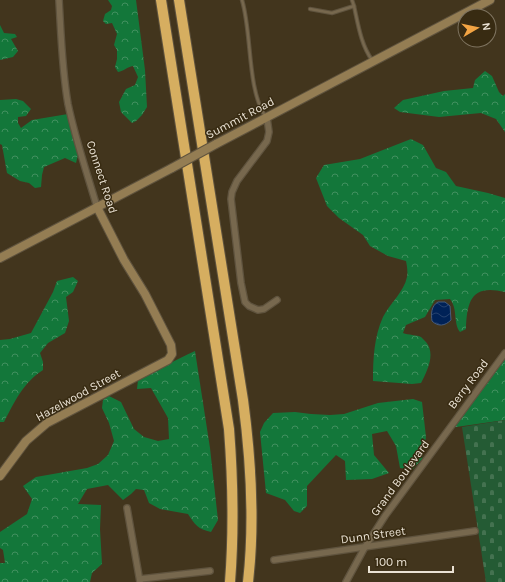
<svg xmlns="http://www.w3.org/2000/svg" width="505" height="582" font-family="Karla,sans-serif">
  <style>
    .forest { fill: url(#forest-crowns) }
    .cemetery { fill: url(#cemetery-stones) }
    .water { fill: url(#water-waves); stroke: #465c7c }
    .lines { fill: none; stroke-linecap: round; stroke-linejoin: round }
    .lane-casing { stroke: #5f533e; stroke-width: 4.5 }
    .street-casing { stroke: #5f533e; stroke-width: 8 }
    .secondary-casing { stroke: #5f533e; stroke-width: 10 }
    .highway-casing { stroke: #5f533e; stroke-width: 12 }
    .lane { stroke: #77684e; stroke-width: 2.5 }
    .street { stroke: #77684e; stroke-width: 5.5 }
    .secondary { stroke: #947d53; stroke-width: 8 }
    .highway { stroke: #d6ae60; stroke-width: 10 }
    .secondary-bridge-casing { stroke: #5f533e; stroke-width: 10; stroke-linecap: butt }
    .secondary-bridge { stroke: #947d53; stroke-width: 8 }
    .labels { text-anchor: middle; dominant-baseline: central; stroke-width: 3; stroke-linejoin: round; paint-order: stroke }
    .street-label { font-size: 12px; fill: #eae2d4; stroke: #382b12 }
  </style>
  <defs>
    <pattern id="forest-crowns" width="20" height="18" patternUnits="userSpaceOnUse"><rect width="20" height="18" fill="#13773a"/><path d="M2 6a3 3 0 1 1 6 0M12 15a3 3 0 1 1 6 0" fill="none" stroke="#41905f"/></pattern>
    <pattern id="cemetery-stones" width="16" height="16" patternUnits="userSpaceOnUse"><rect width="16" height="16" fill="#245b34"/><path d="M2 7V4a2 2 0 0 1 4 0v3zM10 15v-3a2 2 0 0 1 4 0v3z" fill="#447250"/></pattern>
    <pattern id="water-waves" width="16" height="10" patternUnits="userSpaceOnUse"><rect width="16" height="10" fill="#002257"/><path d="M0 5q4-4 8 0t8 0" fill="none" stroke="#25426e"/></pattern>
  </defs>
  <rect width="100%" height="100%" fill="#42351d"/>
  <g class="forest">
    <path d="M108 0H136L145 70 147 107 142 115 136 121 132 123 121 112 119 102 126 89 135 85 138 77 133 66C127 67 124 71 118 72L115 67 117 59V50L114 45 117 34 112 23 106 24 103 21 105 14 111 10 112 6Z"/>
    <polygon points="0,25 4,33 15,34 17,37 11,39 18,51 13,57 0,60"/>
    <polygon points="485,71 492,76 499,92 503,96 505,94 505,132 496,119 481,113 439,117 400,112 394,108 403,100 444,91 473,88 475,80"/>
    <polygon points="16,99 23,101 31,109 26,116 18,117 18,123 21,128 32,120 68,114 78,155 76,163 65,158 44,167 42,175 41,187 35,188 29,183 20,181 7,173 2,145 0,144 0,100"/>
    <path d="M411 139 423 145 436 168 446 172 456 186 488 193 505 198V292C472 284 467 300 466 329L460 332C453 323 458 309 450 299L435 300 425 317 406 325 403 333C408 335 417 335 421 337 422 338 425 341 426 342 436 354 427 371 421 383L412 384 373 381C373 359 374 337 383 317 390 303 404 292 407 277 408 272 407 266 406 261L388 256 370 246 363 235 339 218 327 206 316 178 324 165 360 159Z"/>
    <path d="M73 277 78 281 73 292 66 297 69 321 65 333 48 343 40 353 43 362V370C23 383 15 401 4 422H0V340L10 339 31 333 53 292 57 281Z"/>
    <path d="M195 351 210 448 218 520 211 532C198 529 195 525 188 514L160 509 149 503 144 490 136 489 131 494 123 500 108 485 87 489 78 504 101 505 100 529 102 564 92 573 90 582H0V563H5L3 550 0 548V532L27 514 32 499 23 486 36 477 87 468 98 464 108 455 114 441 109 423 102 408 103 400 109 396 121 402 134 429 144 437 158 441 169 439 168 418 151 388 137 389 138 380C158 371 176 359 195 351Z"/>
    <polygon points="505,353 505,420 449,428"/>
    <polygon points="413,399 422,402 426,437 422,459 412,470 400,468 396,446 387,431 372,434 374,455 389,473 372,479 346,480 345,461 336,455 307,486 307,506 300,513 294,511 285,500 266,493 260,432 264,423 273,413 295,412 311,414 330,415 344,414 378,403"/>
  </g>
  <polygon class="cemetery" points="505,420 505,582 486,582 462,427"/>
  <path class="water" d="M438 302H445L450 306 451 320C445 326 438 327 432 321 431 314 431 306 438 302Z"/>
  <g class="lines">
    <defs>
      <g id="lane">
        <path d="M242 0C252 33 247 88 265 116"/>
        <polyline points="352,0 354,6"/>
        <path d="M310 9 332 13 354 6C358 24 361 45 372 60"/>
      </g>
      <g id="street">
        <path d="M59 0C61 34 62 70 68 104 75 138 87 173 97 207"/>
        <polyline points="267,118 269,132 267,141 237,181 232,192 231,199 241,283 245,302 249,306 258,310 264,309 277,300"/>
        <polyline points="127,508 140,582"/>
        <polyline points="274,560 475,531"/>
        <polyline points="140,579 210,571"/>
        <polyline points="346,582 365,547 385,516 505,353"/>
      </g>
      <g id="secondary">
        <polyline points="216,144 490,0"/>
        <polyline points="0,258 172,168"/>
        <polyline points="0,476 26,441 47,423 168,360 172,354 171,345 145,294 124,260 97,207"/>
      </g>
      <g id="highway">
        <path d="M161 0 229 429C233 481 234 531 230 582"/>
        <path d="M179 0 243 400C251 460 255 521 248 582"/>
      </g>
    </defs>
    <use href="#lane" class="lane-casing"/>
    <use href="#street" class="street-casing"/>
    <use href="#secondary" class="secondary-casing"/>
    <use href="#highway" class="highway-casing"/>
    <use href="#lane" class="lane"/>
    <use href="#street" class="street"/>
    <use href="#secondary" class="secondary"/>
    <use href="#highway" class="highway"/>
    <defs>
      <polyline id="secondary-bridge" points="172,168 216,144"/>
    </defs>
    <use href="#secondary-bridge" class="secondary-bridge-casing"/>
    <use href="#secondary-bridge" class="secondary-bridge"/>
  </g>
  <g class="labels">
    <g class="street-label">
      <text transform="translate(240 118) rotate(-28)">Summit Road</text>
      <text transform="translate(102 177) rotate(72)">Connect Road</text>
      <text transform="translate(468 384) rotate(-53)">Berry Road</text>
      <text transform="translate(78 395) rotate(-29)">Hazelwood Street</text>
      <text transform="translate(400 478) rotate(-54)">Grand Boulevard</text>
      <text transform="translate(373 535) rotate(-8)">Dunn Street</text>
    </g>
  </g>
  <g transform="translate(477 28) rotate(81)"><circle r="19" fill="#382b12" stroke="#7f7460"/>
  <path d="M0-3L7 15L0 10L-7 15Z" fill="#f3a443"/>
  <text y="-6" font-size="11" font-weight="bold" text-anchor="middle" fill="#eae2d4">N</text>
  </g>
  <path d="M369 566v6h84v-6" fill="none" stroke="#eae2d4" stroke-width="2"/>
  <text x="375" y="566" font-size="12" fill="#eae2d4" stroke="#382b12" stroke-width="3" paint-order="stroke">100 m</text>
</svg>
